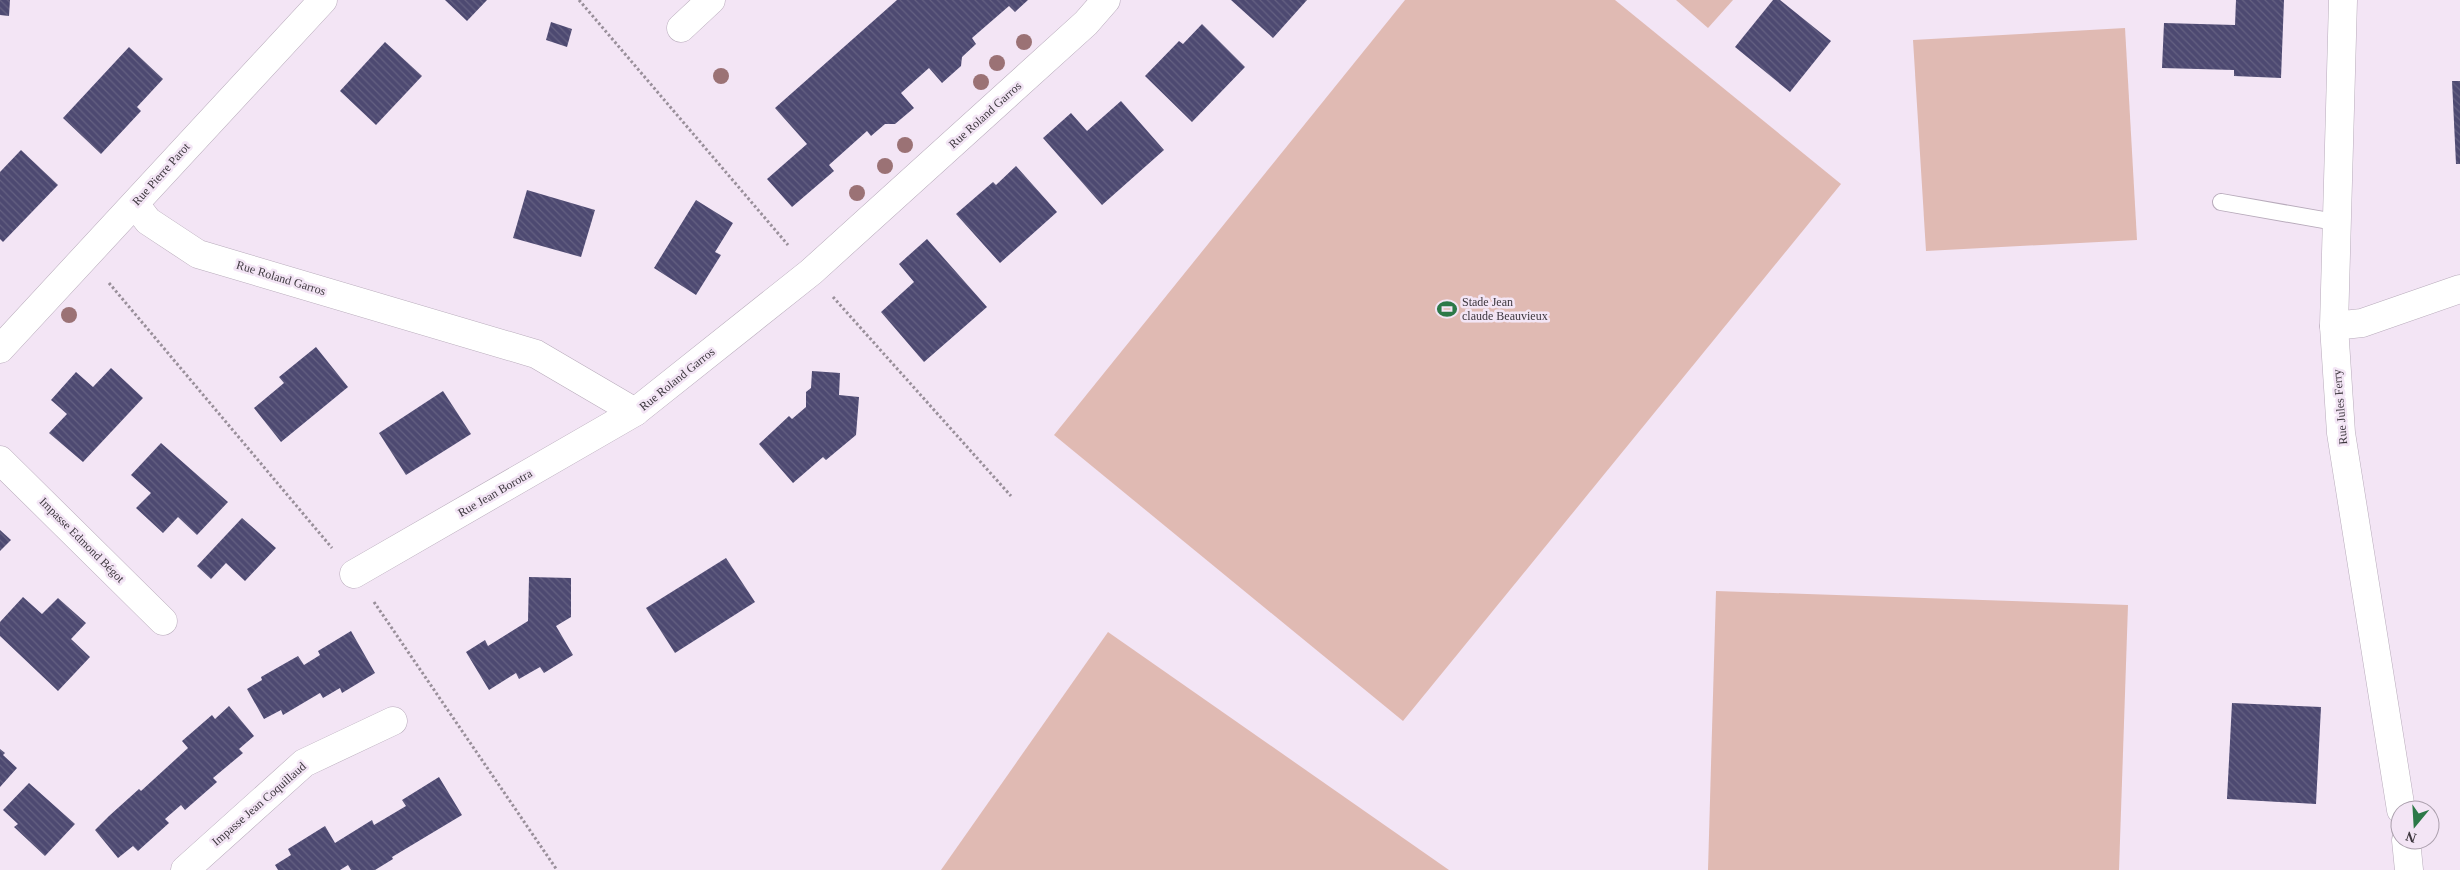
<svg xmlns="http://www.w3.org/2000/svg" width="2460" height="870" font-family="Georgia,serif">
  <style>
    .grass { fill: #e0bab3 }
    .building { fill: url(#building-back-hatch) }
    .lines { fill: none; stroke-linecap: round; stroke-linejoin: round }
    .lane-casing { stroke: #b8abbb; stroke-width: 18 }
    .street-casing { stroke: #b8abbb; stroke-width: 29 }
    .secondary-casing { stroke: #b8abbb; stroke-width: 29 }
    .path { stroke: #998f9a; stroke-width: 3; stroke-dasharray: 2.5 2.5; stroke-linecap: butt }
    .lane { stroke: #fff; stroke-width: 16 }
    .street { stroke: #fff; stroke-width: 28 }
    .secondary { stroke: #fff; stroke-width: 28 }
    .tree { fill: #9b7275 }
    .labels { text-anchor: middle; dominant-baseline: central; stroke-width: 5; stroke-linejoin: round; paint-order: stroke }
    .street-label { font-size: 12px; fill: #3d373e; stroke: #f3e5f5 }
    .poi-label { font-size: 12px; fill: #3d373e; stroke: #f3e5f5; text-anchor: start }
  </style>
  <defs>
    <pattern id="building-back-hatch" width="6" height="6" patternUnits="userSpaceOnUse" patternTransform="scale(1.25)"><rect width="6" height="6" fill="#4d4971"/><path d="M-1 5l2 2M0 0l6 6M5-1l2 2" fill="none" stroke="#656182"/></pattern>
  </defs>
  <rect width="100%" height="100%" fill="#f3e5f5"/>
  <g class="grass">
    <polygon points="1405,0 1615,0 1841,184 1403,721 1054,435"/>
    <polygon points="1676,0 1733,0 1708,28"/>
    <polygon points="2125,28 2137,240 1926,251 1913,40"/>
    <polygon points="1716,591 2128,605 2119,870 1708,870"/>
    <polygon points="1108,632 1449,870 941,870"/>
  </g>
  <g class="building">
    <polygon points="0,0 10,0 9,16 0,15"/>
    <polygon points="445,0 487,0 467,21"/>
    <polygon points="897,0 1028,0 1015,12 1009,6 972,38 976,44 962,57 961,66 942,83 929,68 901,93 914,108 895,124 885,124 871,136 867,131 829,165 834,171 792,207 767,179 807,144 775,108"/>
    <polygon points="1231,0 1307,0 1273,38"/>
    <polygon points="1773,0 1780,0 1831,41 1790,92 1735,47"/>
    <polygon points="2236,0 2284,0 2281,78 2234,76 2234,70 2162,68 2164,23 2235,25"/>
    <polygon points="551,22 572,29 567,47 546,40"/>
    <polygon points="1202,24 1245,67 1192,122 1145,76 1179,41 1183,44"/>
    <polygon points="385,42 422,76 376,125 340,91"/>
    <polygon points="129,47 163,79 137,107 141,111 101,154 63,118"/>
    <polygon points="2452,81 2460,81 2460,164 2456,164"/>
    <polygon points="1121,101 1164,150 1102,205 1043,138 1071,113 1087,131"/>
    <polygon points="21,150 58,185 3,242 0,239 0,172"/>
    <polygon points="1016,166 1057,212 1000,263 956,214 993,182 996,185"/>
    <polygon points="527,190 595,210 581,257 513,238"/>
    <polygon points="696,200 733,223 715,252 721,255 696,295 654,268"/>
    <polygon points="927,239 987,307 924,362 881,312 914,282 899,264"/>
    <polygon points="316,347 348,387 281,442 254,408 284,383 279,377"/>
    <polygon points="111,368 143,398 83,462 49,433 67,414 51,400 76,372 93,387"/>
    <polygon points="812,371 840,373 839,395 859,397 856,435 826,460 823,457 793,483 759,444 789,416 792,419 806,407 806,392 811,388"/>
    <polygon points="443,391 471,434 406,475 379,433"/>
    <polygon points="161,443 228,502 197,535 178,517 163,533 136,508 151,493 131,475"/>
    <polygon points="242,518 276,548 245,581 226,563 211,579 197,566"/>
    <polygon points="0,530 11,540 0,551"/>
    <polygon points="726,558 755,602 675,653 646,608"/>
    <polygon points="529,577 571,578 571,617 556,626 573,655 544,673 540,667 519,679 516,673 489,690 466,652 485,640 488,646 528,621"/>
    <polygon points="23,597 42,614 58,598 86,623 71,639 90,657 58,691 0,636 0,622"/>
    <polygon points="351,631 375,673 342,693 340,688 323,698 320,693 283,715 281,710 264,719 247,689 262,680 261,677 298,656 304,665 320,655 318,651"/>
    <polygon points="2232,703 2321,707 2316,804 2227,799"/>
    <polygon points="229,706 254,736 239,749 243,753 213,778 217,782 185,810 181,805 165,819 169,823 138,851 133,846 118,858 95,830 109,816 139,789 141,791 188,748 182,741 212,715 215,719"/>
    <polygon points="0,749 5,753 3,755 17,768 0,787"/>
    <polygon points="439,777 462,815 392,857 393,859 375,870 351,870 348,865 340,870 278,870 275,865 291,855 288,849 325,826 335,843 372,820 374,825 406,806 402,800"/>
    <polygon points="29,783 75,824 45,856 14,827 18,824 3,810"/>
  </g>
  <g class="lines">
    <defs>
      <polyline id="lane" points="2221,202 2335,222"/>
      <g id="street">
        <polyline points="681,28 711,0"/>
        <polyline points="135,204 148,221 198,254 536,354 635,412 811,272 1086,23 1106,0"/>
        <polyline points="2334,326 2362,323 2460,289"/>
        <polyline points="0,349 323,0"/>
        <polyline points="0,460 163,621"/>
        <polyline points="354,574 635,412"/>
        <polyline points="185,870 304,763 393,721"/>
      </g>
      <g id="secondary">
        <polyline points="2343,0 2334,326 2341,433 2401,810"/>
        <polyline points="2406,840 2409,870"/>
      </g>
    </defs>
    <use href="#lane" class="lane-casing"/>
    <use href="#street" class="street-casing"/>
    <use href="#secondary" class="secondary-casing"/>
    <g class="path">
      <polyline points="579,0 788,245"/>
      <polyline points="109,283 332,548"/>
      <polyline points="833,297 1011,496"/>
      <polyline points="374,602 557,870"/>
    </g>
    <use href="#lane" class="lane"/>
    <use href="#street" class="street"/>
    <use href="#secondary" class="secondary"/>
  </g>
  <g class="tree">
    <circle cx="1024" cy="42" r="8"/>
    <circle cx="997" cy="63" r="8"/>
    <circle cx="721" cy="76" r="8"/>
    <circle cx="981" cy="82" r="8"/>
    <circle cx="905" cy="145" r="8"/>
    <circle cx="885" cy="166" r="8"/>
    <circle cx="857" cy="193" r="8"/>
    <circle cx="69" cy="315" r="8"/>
  </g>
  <defs>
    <symbol id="stadium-bare" viewBox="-9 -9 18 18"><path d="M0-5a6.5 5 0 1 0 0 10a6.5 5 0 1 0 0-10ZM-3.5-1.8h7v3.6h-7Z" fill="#2c7948" stroke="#f3e5f5" stroke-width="2.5" paint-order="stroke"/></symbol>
  </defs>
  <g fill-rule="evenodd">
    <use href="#stadium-bare" x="1433" y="295" width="28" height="28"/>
  </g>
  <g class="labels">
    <g class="street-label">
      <text transform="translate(985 115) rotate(-42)">Rue Roland Garros</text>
      <text transform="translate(161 174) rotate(-48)">Rue Pierre Parot</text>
      <text transform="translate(281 278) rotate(17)">Rue Roland Garros</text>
      <text transform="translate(677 379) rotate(-39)">Rue Roland Garros</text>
      <text transform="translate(2340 407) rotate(-95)">Rue Jules Ferry</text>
      <text transform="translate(495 493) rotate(-30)">Rue Jean Borotra</text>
      <text transform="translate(82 540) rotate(45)">Impasse Edmond Bégot</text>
      <text transform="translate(259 804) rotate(-41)">Impasse Jean Coquillaud</text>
    </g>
    <g class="poi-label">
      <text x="1462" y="302">Stade Jean<tspan x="1462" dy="14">claude Beauvieux</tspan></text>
    </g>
  </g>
  <g transform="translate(2415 825) rotate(198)"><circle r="24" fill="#f3e5f5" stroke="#aa9fac"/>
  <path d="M0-4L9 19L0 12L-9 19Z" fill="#2c7948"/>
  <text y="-8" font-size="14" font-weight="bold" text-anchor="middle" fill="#3d373e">N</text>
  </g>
</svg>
